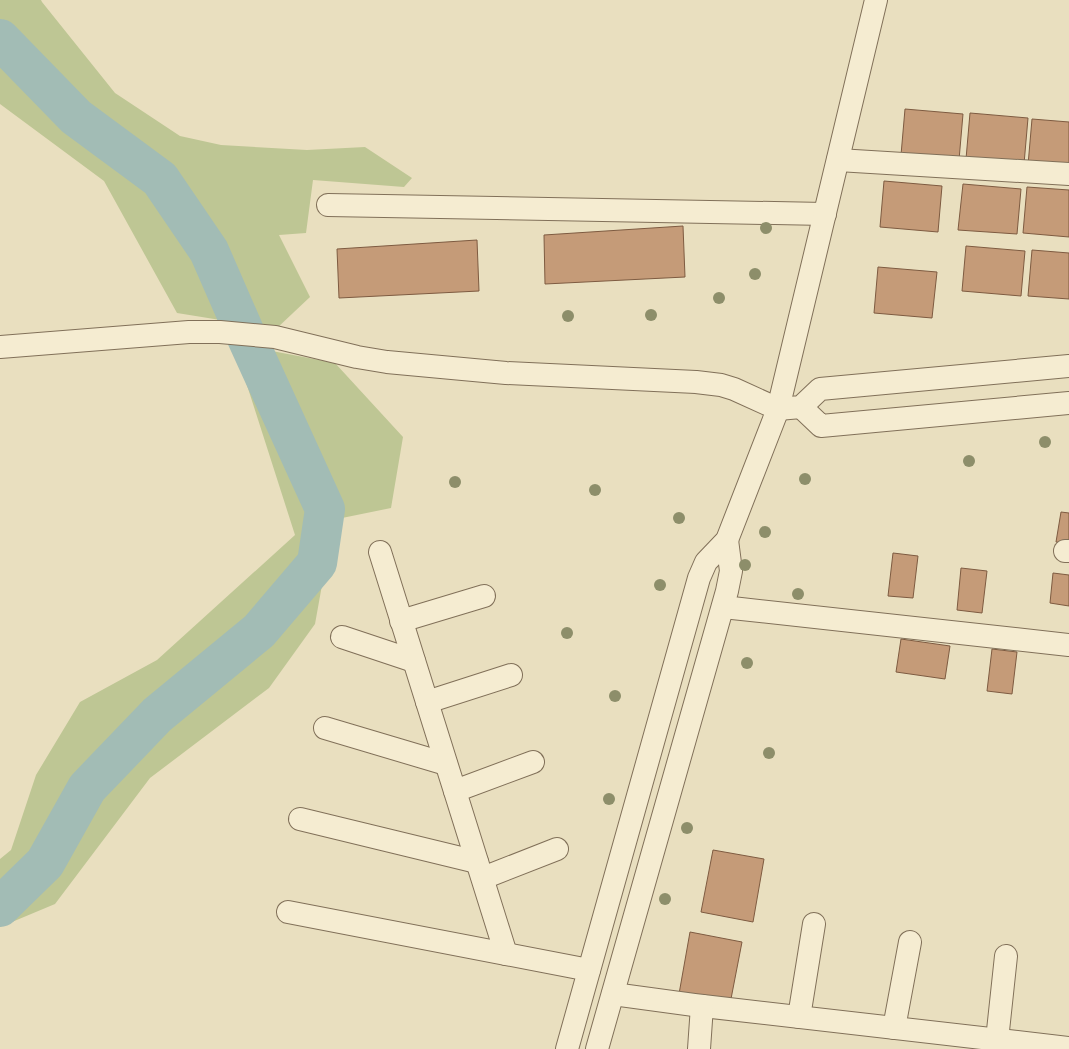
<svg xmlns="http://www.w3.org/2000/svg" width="1069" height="1049" font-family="Spectral,serif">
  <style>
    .green { fill: #bec694 }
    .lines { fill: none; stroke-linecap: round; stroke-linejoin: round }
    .river { stroke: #a2bcb5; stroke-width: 40 }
    .building { fill: #c59b78; stroke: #7e5b41 }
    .minor-casing { stroke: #817059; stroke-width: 24 }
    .minor { stroke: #f5ecd1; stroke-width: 22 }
    .tree { fill: #8d8e6a }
  </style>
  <rect width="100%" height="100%" fill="#e9dfbf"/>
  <g class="green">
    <polygon points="0,0 41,0 42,2 115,93 180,136 221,145 307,150 365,147 412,178 404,187 313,180 306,233 279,235 310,297 276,329 177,313 104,181 0,104"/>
    <polygon points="272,351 335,363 403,437 391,508 342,518 331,535 315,624 269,688 150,778 55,904 0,927 0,859 11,850 36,775 80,702 157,660 295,535 245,379"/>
  </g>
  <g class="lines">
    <polyline class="river" points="0,39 76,117 160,179 209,251 247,338 325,509 317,563 259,631 157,715 87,788 45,863 0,907"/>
  </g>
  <g class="building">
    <polygon points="905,109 963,114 959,160 901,155"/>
    <polygon points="970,113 1028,118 1024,164 966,159"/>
    <polygon points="1032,119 1069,122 1069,168 1028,165"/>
    <polygon points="884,181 942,186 938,232 880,227"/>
    <polygon points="963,184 1021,189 1017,234 958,230"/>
    <polygon points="1027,187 1069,190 1069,237 1023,233"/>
    <polygon points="683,226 685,277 545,284 544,235"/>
    <polygon points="477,240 479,291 339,298 337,249"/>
    <polygon points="966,246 1025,251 1021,296 962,291"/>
    <polygon points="1032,250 1069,253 1069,299 1028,296"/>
    <polygon points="878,267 937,272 932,318 874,313"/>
    <polygon points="1061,512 1069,513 1069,544 1056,542"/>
    <polygon points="893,553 918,556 913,598 888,596"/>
    <polygon points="961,568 987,571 982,613 957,610"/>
    <polygon points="1053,573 1069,575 1069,606 1050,603"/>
    <polygon points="901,639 950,646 945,679 896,672"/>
    <polygon points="992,649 1017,652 1012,694 987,691"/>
    <polygon points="713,850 764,859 753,922 701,912"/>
    <polygon points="690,932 742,942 730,1004 679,994"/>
  </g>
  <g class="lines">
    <defs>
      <g id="minor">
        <polyline points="838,160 1069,174"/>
        <polyline points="328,205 825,214"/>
        <polyline points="0,347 189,332 220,332 275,337 357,357 387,362 506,373 696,382 721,385 734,389 778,409 801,407 820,389 1069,366"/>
        <polyline points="801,407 821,426 1069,403"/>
        <polyline points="1065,551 1069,551"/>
        <polyline points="380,552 506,954"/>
        <polyline points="723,607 1069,645"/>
        <polyline points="401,621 484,596"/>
        <polyline points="342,637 414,661"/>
        <polyline points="427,702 511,675"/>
        <polyline points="325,728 446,764"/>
        <polyline points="455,791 533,762"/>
        <polyline points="300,819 477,862"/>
        <polyline points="483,878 557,849"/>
        <polyline points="288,912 589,970"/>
        <polyline points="613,994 694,1005 1069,1048"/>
        <polyline points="799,1017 814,924"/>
        <polyline points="894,1028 910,942"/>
        <polyline points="997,1040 1006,956"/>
        <polyline points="567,1049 699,578 706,562 727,540 778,409 876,0"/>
        <polyline points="597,1049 727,591 731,571 727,540"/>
        <polyline points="699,1049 702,1006"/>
      </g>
    </defs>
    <use href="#minor" class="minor-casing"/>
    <use href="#minor" class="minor"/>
  </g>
  <g class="tree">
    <circle cx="766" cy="228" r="6"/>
    <circle cx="755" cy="274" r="6"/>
    <circle cx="719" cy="298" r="6"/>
    <circle cx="651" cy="315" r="6"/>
    <circle cx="568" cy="316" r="6"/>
    <circle cx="1045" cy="442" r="6"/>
    <circle cx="969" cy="461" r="6"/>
    <circle cx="805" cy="479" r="6"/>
    <circle cx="455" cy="482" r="6"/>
    <circle cx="595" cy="490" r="6"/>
    <circle cx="679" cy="518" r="6"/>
    <circle cx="765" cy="532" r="6"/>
    <circle cx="745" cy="565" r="6"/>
    <circle cx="660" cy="585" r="6"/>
    <circle cx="798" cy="594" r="6"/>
    <circle cx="567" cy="633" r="6"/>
    <circle cx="747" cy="663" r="6"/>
    <circle cx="615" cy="696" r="6"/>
    <circle cx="769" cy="753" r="6"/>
    <circle cx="609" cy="799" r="6"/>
    <circle cx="687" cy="828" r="6"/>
    <circle cx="665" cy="899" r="6"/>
  </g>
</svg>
